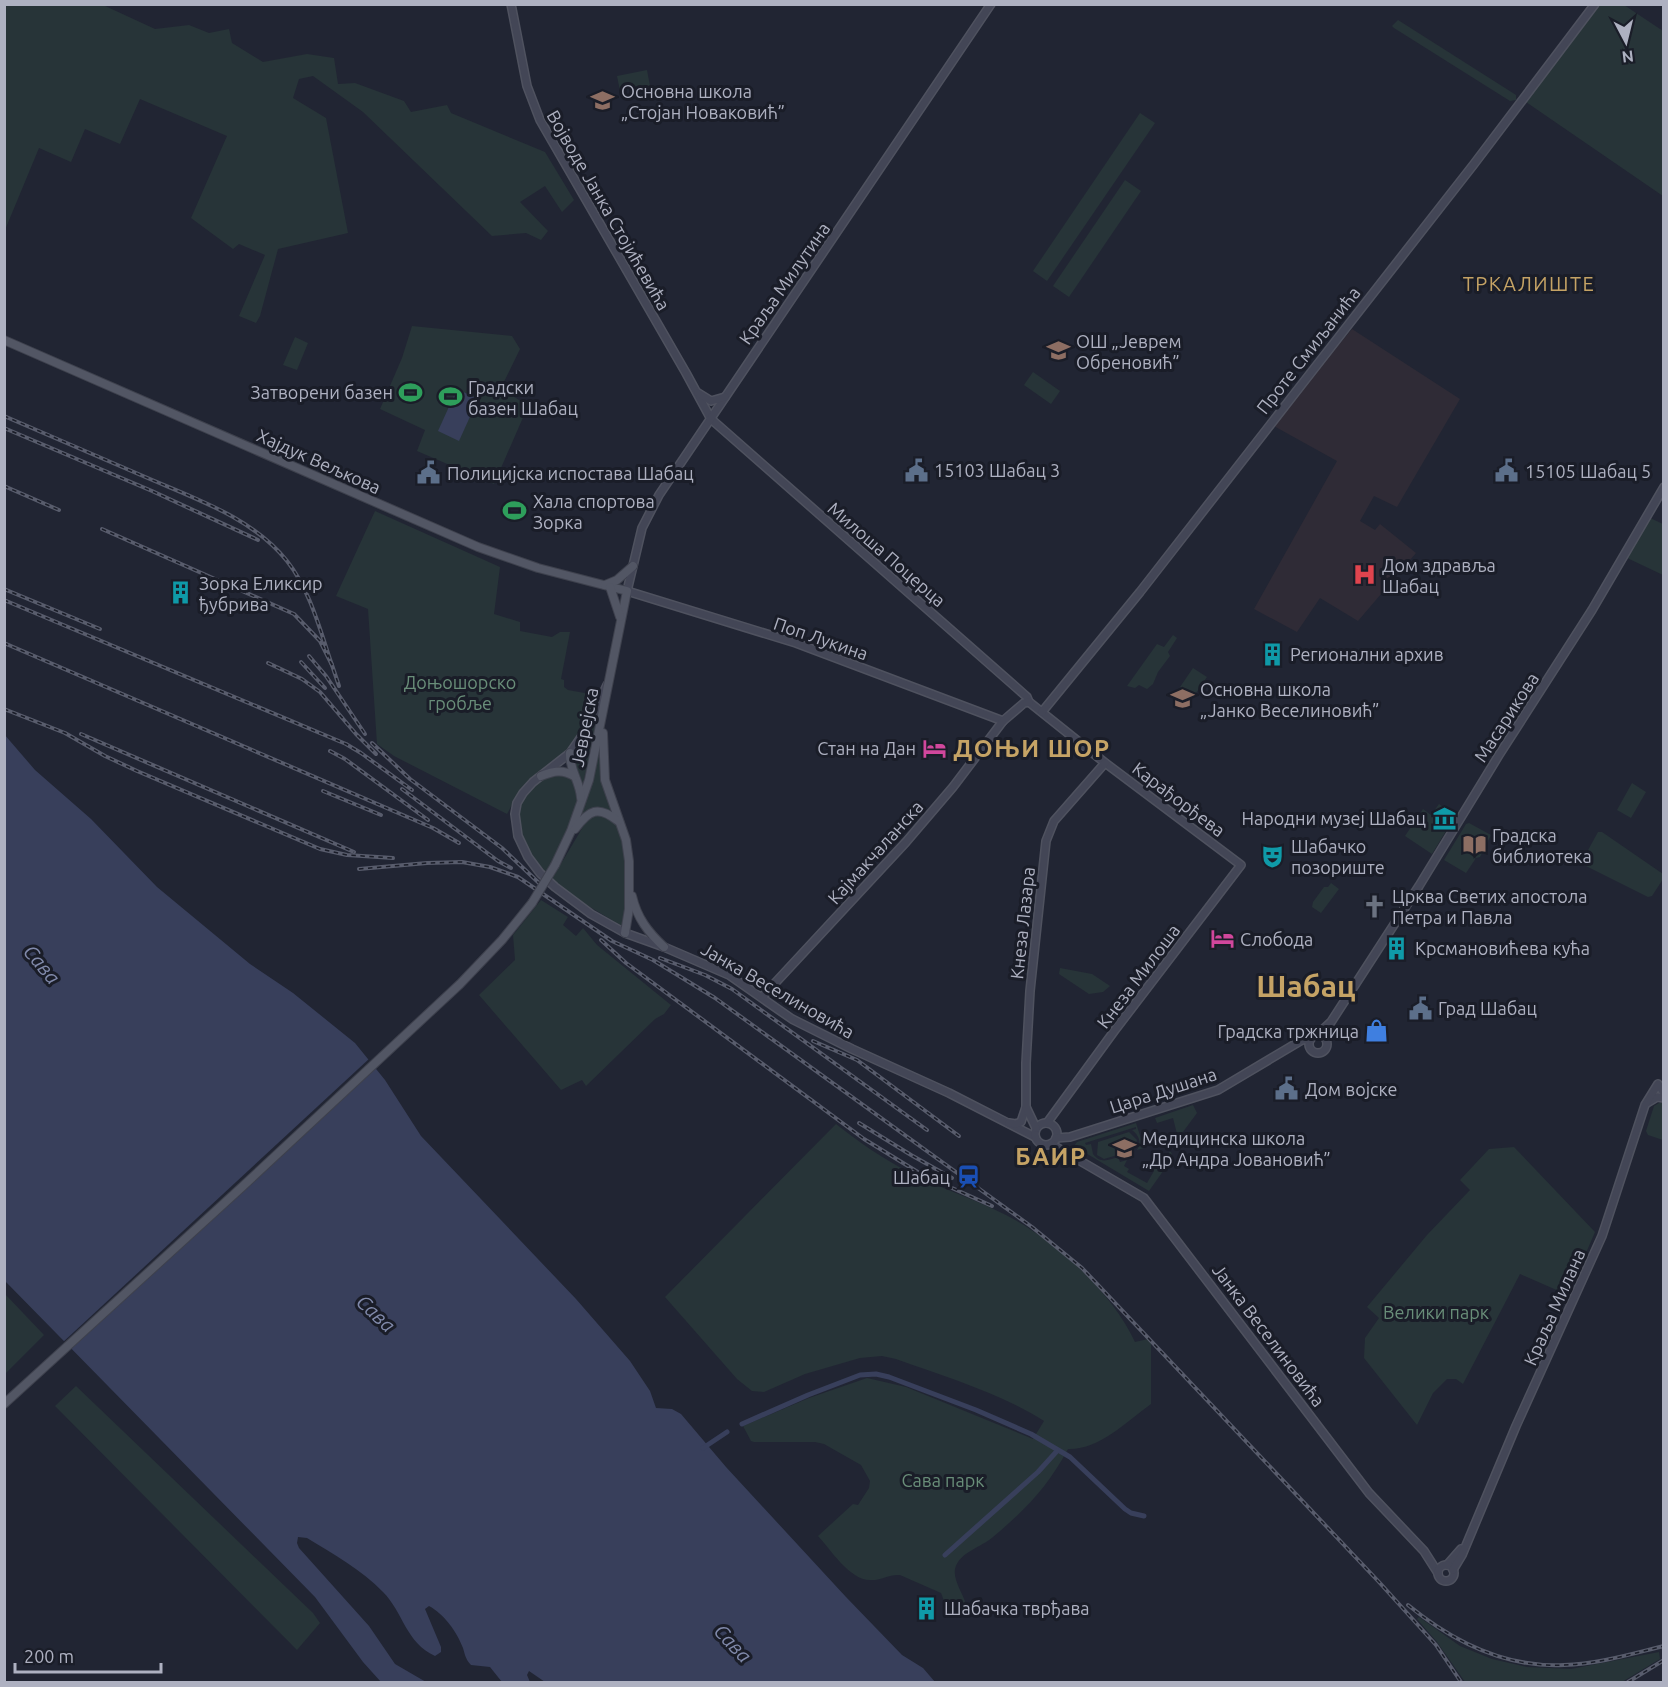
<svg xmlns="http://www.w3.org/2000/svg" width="1668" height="1687" font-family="Ubuntu,sans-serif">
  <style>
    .medical { fill: #2f2b36 }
    .green { fill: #273438 }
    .water { fill: #383f5b }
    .pier { fill: #212533 }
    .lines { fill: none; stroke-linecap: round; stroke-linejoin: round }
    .canal { stroke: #383f5b; stroke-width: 5 }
    .secondary-casing { stroke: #4f525f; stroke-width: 10 }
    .primary-casing { stroke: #3e414d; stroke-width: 10 }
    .secondary { stroke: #434656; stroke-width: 7 }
    .primary { stroke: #525664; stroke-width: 8 }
    .rail-casing { stroke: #585c6c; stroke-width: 4 }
    .rail { stroke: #1a1d28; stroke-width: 1.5; stroke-dasharray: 4.5; stroke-linecap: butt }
    .primary-bridge-casing { stroke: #3e414d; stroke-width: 10; stroke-linecap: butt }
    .primary-bridge { stroke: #525664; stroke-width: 8 }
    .labels { text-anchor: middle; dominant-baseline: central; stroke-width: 6; stroke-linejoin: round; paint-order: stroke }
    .poi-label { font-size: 18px; fill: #aeb1c1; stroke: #1a1d28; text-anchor: start }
    .street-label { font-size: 18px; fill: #aeb1c1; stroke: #1a1d28 }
    .park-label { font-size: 18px; fill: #698e79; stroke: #1a1d28 }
    .neighbourhood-label { font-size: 20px; letter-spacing: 1.5px; fill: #c5a365; stroke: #1a1d28 }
    .water-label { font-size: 20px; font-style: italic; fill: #818aab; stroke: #1a1d28 }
    .district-label { font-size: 24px; font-weight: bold; letter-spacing: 1.5px; fill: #c5a365; stroke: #1a1d28 }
    .town-label { font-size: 30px; font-weight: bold; fill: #c5a365; stroke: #1a1d28 }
  </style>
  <rect width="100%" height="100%" fill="#212533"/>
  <polygon class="medical" points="1352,329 1460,399 1397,507 1374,496 1360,521 1375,530 1380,524 1416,553 1358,621 1320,598 1297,632 1254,609 1337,461 1272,425"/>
  <g class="green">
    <polygon points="5,4 103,5 155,29 189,25 209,33 229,29 232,43 263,62 307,54 334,58 338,84 355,83 404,101 411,112 447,105 451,113 545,152 574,200 562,212 545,186 520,202 548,231 541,240 526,233 492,236 363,112 313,76 299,79 293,98 326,118 348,233 278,249 260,316 256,323 239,316 265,255 239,244 233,249 191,218 227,136 140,99 120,144 85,129 71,162 39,148 5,230"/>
    <polygon points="1600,5 1624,5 1663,31 1663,196 1526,102"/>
    <polygon points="1398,20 1516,95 1516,100 1510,101 1394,28 1392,26"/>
    <polygon points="647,70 650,86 620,91 617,76"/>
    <polygon points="1140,113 1155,123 1047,281 1033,271"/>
    <polygon points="1125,180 1141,191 1069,297 1053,286"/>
    <polygon points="412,326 512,336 520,349 501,388 528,406 494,484 417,451 425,430 380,409 402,358"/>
    <polygon points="295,337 308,343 297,370 283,365"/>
    <polygon points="1033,372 1060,391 1051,404 1024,385"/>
    <polygon points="375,511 500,567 494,614 520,622 520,631 552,637 560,632 570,632 561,679 564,680 564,687 568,690 590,694 594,706 578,737 562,755 521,788 507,814 394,756 377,744 368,609 336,596"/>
    <polygon points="1650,518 1663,524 1663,575 1625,557"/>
    <polygon points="1173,635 1177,638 1168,652 1170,656 1158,672 1153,684 1147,689 1139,685 1135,688 1127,686 1157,644 1164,647"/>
    <polygon points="1193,668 1207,677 1194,696 1180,687"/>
    <polygon points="601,702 583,784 571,756"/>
    <path d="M599 750 601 770 613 812C599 804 590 811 578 819L590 786Z"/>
    <path d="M559 772 573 779C575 785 578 791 578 797 579 816 555 857 545 874 527 853 505 818 528 793 532 788 536 782 541 779 547 776 554 775 559 772Z"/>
    <polygon points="1632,783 1646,792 1631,818 1617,810"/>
    <polygon points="1439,804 1455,816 1432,854 1405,836 1423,809 1431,815"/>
    <path d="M601 813C606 816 612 819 616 824 631 843 627 903 622 926L573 897 552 879 587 820 591 816Z"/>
    <polygon points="1469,823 1491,835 1480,857 1476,858 1466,873 1444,860 1466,824"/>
    <polygon points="1598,832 1602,832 1663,874 1663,879 1652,896 1648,897 1584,865 1582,861"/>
    <polygon points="1331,883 1339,889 1321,913 1312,907 1313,902 1324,887 1328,887"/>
    <polygon points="541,900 568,917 563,925 576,936 583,928 597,945 671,1005 664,1014 655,1019 586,1086 582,1080 561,1090 479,995 515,960 513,935"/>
    <polygon points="1060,968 1092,974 1110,986 1103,992 1089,994 1059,974"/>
    <polygon points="1659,1103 1663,1103 1663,1140 1648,1135 1646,1131 1654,1106"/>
    <polygon points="1193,1105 1197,1113 1174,1144 1171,1136 1177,1134 1173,1118 1157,1123 1155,1118"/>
    <path d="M1136 1123 1144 1148 1137 1150C1142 1143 1139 1135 1132 1130L1136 1129V1127L1085 1143 1086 1145 1091 1144 1093 1154C1101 1164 1108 1160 1118 1157L1120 1162 1127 1160 1124 1166 1129 1169 1127 1172 1147 1183 1154 1171 1149 1168 1151 1164 1170 1158 1169 1152H1171L1173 1157 1149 1191 1074 1146 1077 1142Z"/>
    <path d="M836 1124C859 1142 883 1159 909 1172 940 1188 974 1199 1006 1215 1055 1240 1112 1292 1135 1342L1148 1339 1151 1342V1404C1126 1422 1099 1450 1068 1449 1047 1488 1026 1509 993 1537 982 1547 959 1552 955 1569 953 1580 963 1594 966 1604L961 1610 943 1606 944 1601 941 1593 900 1575C890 1574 882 1580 872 1580 851 1582 831 1550 818 1536L853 1504 858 1505 869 1488 870 1481 861 1465 824 1444 815 1442H754L751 1441 743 1426 809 1398 867 1378 906 1387 1033 1439 1044 1421C1000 1393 946 1377 896 1359L882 1356 860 1358 805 1374 764 1392 752 1391 737 1379 665 1297Z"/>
    <polygon points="1129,1132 1137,1140 1134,1150 1104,1159 1097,1155 1098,1142"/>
    <polygon points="1514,1147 1595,1232 1568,1295 1520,1274 1463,1384 1456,1379 1447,1379 1433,1393 1417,1425 1364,1358 1365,1338 1379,1318 1367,1307 1427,1235 1470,1190 1460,1180 1489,1149"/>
    <polygon points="5,1294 44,1335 5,1374"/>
    <polygon points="76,1386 313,1613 320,1623 297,1650 55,1406"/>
    <polygon points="1419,1617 1460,1646 1492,1659 1527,1667 1571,1669 1659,1652 1660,1659 1622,1682 1465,1682 1437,1642 1417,1619"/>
  </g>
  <g class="water">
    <polygon points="457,389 478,399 459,441 438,431"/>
    <path d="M4 734 35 770 91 819 157 887 250 964 293 993 355 1043 385 1080 421 1136 576 1299 630 1361 650 1391 656 1408 672 1409 681 1414 726 1467 846 1597 902 1655 923 1668 935 1682H545L529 1671 527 1675 530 1682H502L490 1667 471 1665C466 1660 465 1655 463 1648 457 1632 444 1614 429 1606L425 1609 441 1647V1652L435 1656C406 1643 403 1612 383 1592 362 1570 333 1554 307 1538L298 1537 297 1543 299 1548 369 1626 395 1664 426 1682H381L363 1662 315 1597 5 1281Z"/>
  </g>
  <polygon class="pier" points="370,1058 376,1065 68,1349 62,1343"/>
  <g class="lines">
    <g class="canal">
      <polyline points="742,1424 808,1395 860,1375 876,1374 889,1377 976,1410 1031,1434 1070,1457 1125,1509 1131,1513 1144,1516"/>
      <polyline points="703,1448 727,1432"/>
      <polyline points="945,1555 1038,1472 1057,1451"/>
    </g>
    <defs>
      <g id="secondary">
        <polyline points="511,4 527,86 540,120 686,373 711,419 1018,689 1027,697 1029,702 1104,762 1241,865 1115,1030 1047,1123"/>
        <polyline points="991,4 659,495 642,528 627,591 796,643 1003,721"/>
        <polyline points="698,393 711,401 725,397"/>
        <polyline points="607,685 586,730 570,753 533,782 523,793 517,803 515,814 518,836 528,857 540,873 555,887 591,914 625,933 664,947 729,975 792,1019 852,1049 949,1093 1035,1137"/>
        <polyline points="1042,712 1140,592 1295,393 1474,164 1595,4"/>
        <polyline points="762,997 906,842 953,787 1003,721 1024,703 1029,702"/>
        <circle cx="1318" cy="1044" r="9"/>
        <polyline points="1316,1036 1331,1022 1419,886 1499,755 1592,610 1664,487"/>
        <polyline points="1647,1103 1657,1097 1664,1098"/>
        <circle cx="1046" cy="1134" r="11"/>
        <polyline points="1009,1123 1016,1124 1021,1122 1026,1107"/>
        <polyline points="1036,1128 1026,1107 1026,1063 1030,991 1046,841 1054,821 1105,763"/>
        <polyline points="1056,1138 1070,1137 1218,1090 1302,1040 1311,1039"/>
        <polyline points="1051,1144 1144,1198 1369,1493 1424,1551 1438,1573"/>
        <polyline points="1447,1565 1461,1549"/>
        <circle cx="1446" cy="1573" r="8"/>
        <polyline points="1453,1570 1462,1555 1516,1426 1602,1236 1645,1105 1658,1084 1664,1093"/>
      </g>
      <g id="primary">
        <polyline points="4,340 478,547 538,568 627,591 589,780 571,831 555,865"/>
        <polyline points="605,585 617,580 633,566"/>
        <polyline points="610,587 620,617"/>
        <polyline points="603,733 605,780 626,840 629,861 629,909 625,933"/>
        <path d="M570 753C569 770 580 781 581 798"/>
        <path d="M541 776C554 771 562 769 574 776"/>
        <path d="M575 829C589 810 598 805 618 821"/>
        <path d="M632 896C637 918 648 932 664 947"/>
        <polyline points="4,1404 242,1187 460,984 502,940 532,903"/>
      </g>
    </defs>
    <use href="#secondary" class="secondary-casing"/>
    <use href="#primary" class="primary-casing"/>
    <use href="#secondary" class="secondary"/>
    <use href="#primary" class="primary"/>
    <defs>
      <g id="rail">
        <path d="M4 416C51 436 97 456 143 476 193 498 252 517 287 561 310 590 320 630 332 665"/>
        <polyline points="4,428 152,491 258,540"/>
        <polyline points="4,486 59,510"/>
        <polyline points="102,529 294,614 320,641 332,665 339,686"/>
        <polyline points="4,589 100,629"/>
        <polyline points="4,600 346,744 361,753 412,790"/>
        <polyline points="4,643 433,828 459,843"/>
        <polyline points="309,656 326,676 365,734"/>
        <polyline points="301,662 325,688"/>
        <polyline points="268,663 302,679 320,692 356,734 376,754"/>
        <polyline points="4,709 65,733 105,756 137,771 320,849 347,855 393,858"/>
        <polyline points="81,734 354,852"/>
        <polyline points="372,743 410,779 502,848 539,883"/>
        <polyline points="330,751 345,759 428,820"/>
        <polyline points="402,789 498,861 511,868"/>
        <polyline points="323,791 381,815"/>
        <polyline points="359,869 427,863 462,862 490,867 518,877 612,941 653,960 715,998 1032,1227 1082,1268 1379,1582 1436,1645 1461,1682"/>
        <polyline points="601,940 626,963 864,1139 921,1174 992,1206"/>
        <polyline points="660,958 705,975 732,989 927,1130"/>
        <polyline points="813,1041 857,1060 959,1136"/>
        <polyline points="859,1123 911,1155 952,1178"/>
        <path d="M1408 1605C1452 1641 1505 1668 1564 1665 1598 1664 1631 1654 1664 1646"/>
        <polyline points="1628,1682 1664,1660"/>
      </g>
    </defs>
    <use href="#rail" class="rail-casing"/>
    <use href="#rail" class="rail"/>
    <defs>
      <polyline id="primary-bridge" points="532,903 555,865"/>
    </defs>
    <use href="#primary-bridge" class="primary-bridge-casing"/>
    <use href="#primary-bridge" class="primary-bridge"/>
  </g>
  <defs>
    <symbol id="school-bare" viewBox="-9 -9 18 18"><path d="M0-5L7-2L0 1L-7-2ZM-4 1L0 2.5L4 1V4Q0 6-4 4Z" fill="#8d6e63" stroke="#1a1d28" stroke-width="2.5" paint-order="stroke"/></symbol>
    <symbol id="stadium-bare" viewBox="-9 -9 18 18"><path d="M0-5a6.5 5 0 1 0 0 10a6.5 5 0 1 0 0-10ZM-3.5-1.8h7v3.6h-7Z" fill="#2e9e5b" stroke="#1a1d28" stroke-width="2.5" paint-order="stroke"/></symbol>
    <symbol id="civic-bare" viewBox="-9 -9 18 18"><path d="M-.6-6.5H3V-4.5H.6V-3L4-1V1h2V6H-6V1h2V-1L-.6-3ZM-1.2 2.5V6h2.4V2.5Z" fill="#5c6f8a" stroke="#1a1d28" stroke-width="2.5" paint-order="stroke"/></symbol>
    <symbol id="hospital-bare" viewBox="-9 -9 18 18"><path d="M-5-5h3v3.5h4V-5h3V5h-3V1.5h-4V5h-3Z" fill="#e0444e" stroke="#1a1d28" stroke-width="2.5" paint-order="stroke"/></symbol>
    <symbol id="building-bare" viewBox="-9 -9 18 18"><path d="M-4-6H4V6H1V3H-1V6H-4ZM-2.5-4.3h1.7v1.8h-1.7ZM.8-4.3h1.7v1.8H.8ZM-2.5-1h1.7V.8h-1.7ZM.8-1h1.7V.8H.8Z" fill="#0f9aa8" stroke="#1a1d28" stroke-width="2.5" paint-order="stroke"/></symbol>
    <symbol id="hotel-bare" viewBox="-9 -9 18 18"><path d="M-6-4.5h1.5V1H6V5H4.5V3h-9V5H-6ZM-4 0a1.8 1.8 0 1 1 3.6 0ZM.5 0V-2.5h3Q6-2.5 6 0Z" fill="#d1479c" stroke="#1a1d28" stroke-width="2.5" paint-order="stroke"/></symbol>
    <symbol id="museum-bare" viewBox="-9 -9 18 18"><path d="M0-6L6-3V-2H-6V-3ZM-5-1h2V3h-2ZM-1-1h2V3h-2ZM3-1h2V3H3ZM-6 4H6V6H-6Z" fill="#0f9aa8" stroke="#1a1d28" stroke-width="2.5" paint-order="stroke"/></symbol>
    <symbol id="library-bare" viewBox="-9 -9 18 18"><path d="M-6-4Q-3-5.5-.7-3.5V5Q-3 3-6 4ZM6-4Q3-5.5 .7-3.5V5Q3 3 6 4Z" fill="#8d6e63" stroke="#1a1d28" stroke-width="2.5" paint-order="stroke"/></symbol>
    <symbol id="theatre-bare" viewBox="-9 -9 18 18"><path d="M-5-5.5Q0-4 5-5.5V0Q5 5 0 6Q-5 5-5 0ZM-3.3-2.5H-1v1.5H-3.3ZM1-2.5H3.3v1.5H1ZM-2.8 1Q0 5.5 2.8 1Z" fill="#0f9aa8" stroke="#1a1d28" stroke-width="2.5" paint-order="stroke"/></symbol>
    <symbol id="church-bare" viewBox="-9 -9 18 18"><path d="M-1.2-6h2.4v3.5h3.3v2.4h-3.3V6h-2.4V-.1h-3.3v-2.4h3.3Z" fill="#6b7280" stroke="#1a1d28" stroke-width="2.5" paint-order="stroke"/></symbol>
    <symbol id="shop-bare" viewBox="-9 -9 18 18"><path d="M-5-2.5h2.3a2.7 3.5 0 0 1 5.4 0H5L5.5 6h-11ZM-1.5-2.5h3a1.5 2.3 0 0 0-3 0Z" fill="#3f7fe0" stroke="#1a1d28" stroke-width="2.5" paint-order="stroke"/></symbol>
    <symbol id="station-bare" viewBox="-9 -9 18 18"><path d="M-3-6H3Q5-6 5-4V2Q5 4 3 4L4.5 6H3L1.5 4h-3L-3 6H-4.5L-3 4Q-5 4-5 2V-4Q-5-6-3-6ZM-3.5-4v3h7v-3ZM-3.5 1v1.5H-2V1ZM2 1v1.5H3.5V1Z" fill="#1a4fb4" stroke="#1a1d28" stroke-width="2.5" paint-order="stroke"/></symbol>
  </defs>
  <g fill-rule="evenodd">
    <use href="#school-bare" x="586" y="84" width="33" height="33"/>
    <use href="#school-bare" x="1042" y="334" width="33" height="33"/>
    <use href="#stadium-bare" x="394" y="376" width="33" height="33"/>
    <use href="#stadium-bare" x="434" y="380" width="33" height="33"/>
    <use href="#civic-bare" x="900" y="454" width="33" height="33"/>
    <use href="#civic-bare" x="1490" y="454" width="33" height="33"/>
    <use href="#civic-bare" x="412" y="456" width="33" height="33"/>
    <use href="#stadium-bare" x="498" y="494" width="33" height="33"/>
    <use href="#hospital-bare" x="1348" y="558" width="33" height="33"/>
    <use href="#building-bare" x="164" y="576" width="33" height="33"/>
    <use href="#building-bare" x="1256" y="638" width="33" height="33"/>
    <use href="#school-bare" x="1166" y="682" width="33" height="33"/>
    <use href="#hotel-bare" x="918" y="732" width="33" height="33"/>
    <use href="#museum-bare" x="1428" y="802" width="33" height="33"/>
    <use href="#library-bare" x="1458" y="828" width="33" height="33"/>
    <use href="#theatre-bare" x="1256" y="840" width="33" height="33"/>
    <use href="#church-bare" x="1358" y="890" width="33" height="33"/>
    <use href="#hotel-bare" x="1206" y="922" width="33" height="33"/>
    <use href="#building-bare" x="1380" y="932" width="33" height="33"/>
    <use href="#civic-bare" x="1404" y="992" width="33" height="33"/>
    <use href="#shop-bare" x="1360" y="1014" width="33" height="33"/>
    <use href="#civic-bare" x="1270" y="1072" width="33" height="33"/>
    <use href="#school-bare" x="1108" y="1132" width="33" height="33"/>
    <use href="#station-bare" x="952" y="1160" width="33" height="33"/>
    <use href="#building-bare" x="910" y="1592" width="33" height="33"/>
  </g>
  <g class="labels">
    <g class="poi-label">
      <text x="621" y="91">Основна школа<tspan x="621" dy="21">„Стојан Новаковић”</tspan></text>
      <text x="1076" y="341">ОШ „Јеврем<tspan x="1076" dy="21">Обреновић”</tspan></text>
      <text x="468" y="387">Градски<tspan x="468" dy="21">базен Шабац</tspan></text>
      <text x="393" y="392" text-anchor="end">Затворени базен</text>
      <text x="934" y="470">15103 Шабац 3</text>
      <text x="1525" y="471">15105 Шабац 5</text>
      <text x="447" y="473">Полицијска испостава Шабац</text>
      <text x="533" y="501">Хала спортова<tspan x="533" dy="21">Зорка</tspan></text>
      <text x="1382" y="565">Дом здравља<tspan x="1382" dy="21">Шабац</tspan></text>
      <text x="199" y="583">Зорка Еликсир<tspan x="199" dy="21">ђубрива</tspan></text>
      <text x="1290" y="654">Регионални архив</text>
      <text x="1200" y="689">Основна школа<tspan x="1200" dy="21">„Јанко Веселиновић”</tspan></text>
      <text x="916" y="748" text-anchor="end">Стан на Дан</text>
      <text x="1426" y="818" text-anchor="end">Народни музеј Шабац</text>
      <text x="1492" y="835">Градска<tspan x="1492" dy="21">библиотека</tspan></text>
      <text x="1291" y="846">Шабачко<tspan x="1291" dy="21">позориште</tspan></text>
      <text x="1392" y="896">Црква Светих апостола<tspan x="1392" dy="21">Петра и Павла</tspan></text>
      <text x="1240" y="939">Слобода</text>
      <text x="1415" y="948">Крсмановићева кућа</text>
      <text x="1438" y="1008">Град Шабац</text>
      <text x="1359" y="1031" text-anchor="end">Градска тржница</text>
      <text x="1305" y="1089">Дом војске</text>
      <text x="1142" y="1138">Медицинска школа<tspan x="1142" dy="21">„Др Андра Јовановић”</tspan></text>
      <text x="950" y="1177" text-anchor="end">Шабац</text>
      <text x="944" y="1608">Шабачка тврђава</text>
    </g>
    <g class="street-label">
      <text transform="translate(609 210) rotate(60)">Војводе Јанка Стојићевића</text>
      <text transform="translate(784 283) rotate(-55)">Краља Милутина</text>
      <text transform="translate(1308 350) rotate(-52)">Проте Смиљанића</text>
      <text transform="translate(319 461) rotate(24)">Хајдук Вељкова</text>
      <text transform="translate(887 554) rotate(41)">Милоша Поцерца</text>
      <text transform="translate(821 638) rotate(19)">Поп Лукина</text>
      <text transform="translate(1506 717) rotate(-57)">Масарикова</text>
      <text transform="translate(584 727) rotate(-79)">Јеврејска</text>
      <text transform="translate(1179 799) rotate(37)">Карађорђева</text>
      <text transform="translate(875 852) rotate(-48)">Кајмакчаланска</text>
      <text transform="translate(1022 923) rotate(-84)">Кнеза Лазара</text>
      <text transform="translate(1138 976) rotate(-53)">Кнеза Милоша</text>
      <text transform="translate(778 990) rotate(30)">Јанка Веселиновића</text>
      <text transform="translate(1163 1090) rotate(-18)">Цара Душана</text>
      <text transform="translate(1554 1307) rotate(-66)">Краља Милана</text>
      <text transform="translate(1269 1335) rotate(53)">Јанка Веселиновића</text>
    </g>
    <g class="park-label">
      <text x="460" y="682">Доњошорско<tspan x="460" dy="21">гробље</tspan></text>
      <text x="1436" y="1312">Велики парк</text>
      <text x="943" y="1480">Сава парк</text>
    </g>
    <g class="neighbourhood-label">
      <text x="1529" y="283">ТРКАЛИШТЕ</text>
    </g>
    <g class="water-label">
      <text transform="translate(42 964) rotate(50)">Сава</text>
      <text transform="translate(376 1313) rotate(43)">Сава</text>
      <text transform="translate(733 1643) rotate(47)">Сава</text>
    </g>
    <g class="district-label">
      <text x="1032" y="748">ДОЊИ ШОР</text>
      <text x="1051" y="1156">БАИР</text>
    </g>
    <g class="town-label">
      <text x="1306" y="986">Шабац</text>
    </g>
  </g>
  <rect width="1668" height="1687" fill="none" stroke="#aeb1c1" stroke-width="12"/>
  <g transform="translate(1626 42) rotate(173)" stroke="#1a1d28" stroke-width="4.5" paint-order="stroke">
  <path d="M0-4.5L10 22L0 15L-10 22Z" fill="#aeb1c1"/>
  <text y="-9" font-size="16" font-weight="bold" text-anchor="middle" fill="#aeb1c1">N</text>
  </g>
  <path d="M15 1663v9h146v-9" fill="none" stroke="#aeb1c1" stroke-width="3"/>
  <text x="24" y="1663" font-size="18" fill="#aeb1c1" stroke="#1a1d28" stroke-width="4.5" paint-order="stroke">200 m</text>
</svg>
